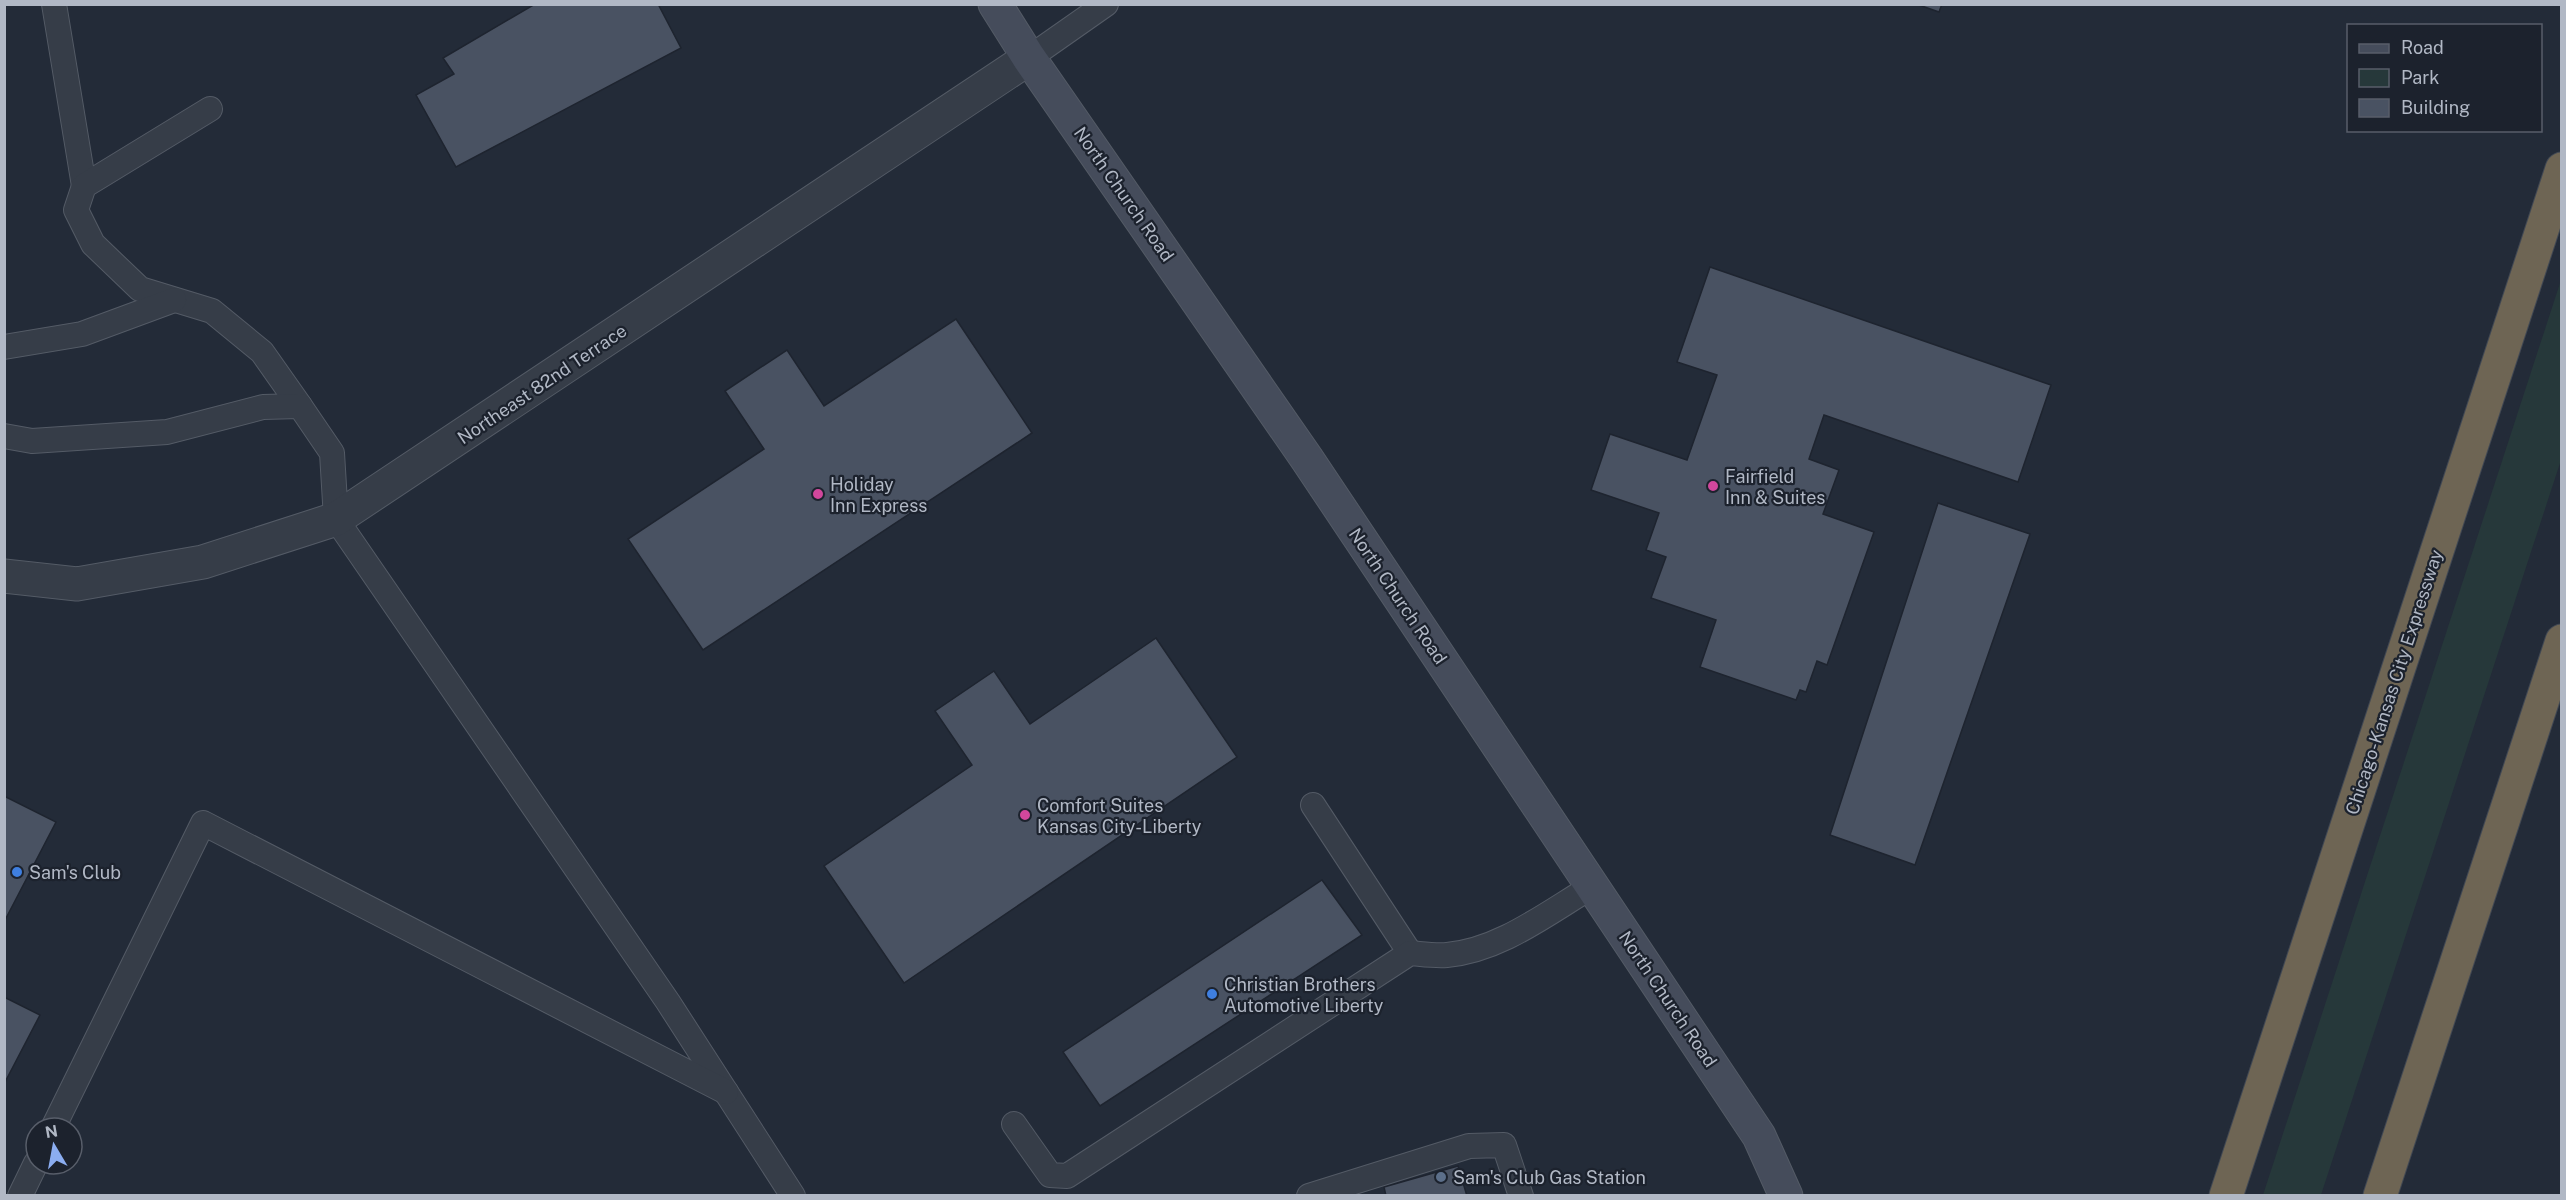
<svg xmlns="http://www.w3.org/2000/svg" width="2566" height="1200" font-family="'Public Sans',sans-serif">
  <style>
    .green { fill: #26383a }
    .building { fill: #495262; stroke: #1e242f; stroke-width: 1.5 }
    .lines { fill: none; stroke-linecap: round; stroke-linejoin: round }
    .service-casing { stroke: #545b66; stroke-width: 26 }
    .tertiary-casing { stroke: #545b66; stroke-width: 35 }
    .secondary-casing { stroke: #545b66; stroke-width: 35 }
    .motorway-casing { stroke: #414853; stroke-width: 35 }
    .service { stroke: #363d48; stroke-width: 24 }
    .tertiary { stroke: #363d48; stroke-width: 33 }
    .secondary { stroke: #454c5b; stroke-width: 33 }
    .motorway { stroke: #6e6554; stroke-width: 33 }
    .hotel-dot { fill: #d1479c; stroke: #1c222d; stroke-width: 2 }
    .shop-dot { fill: #3f7fe0; stroke: #1c222d; stroke-width: 2 }
    .service-dot { fill: #5c6f8a; stroke: #1c222d; stroke-width: 2 }
    .labels { text-anchor: middle; dominant-baseline: central; stroke-width: 4.5; stroke-linejoin: round; paint-order: stroke }
    .street-label { font-size: 18px; fill: #b1b8c5; stroke: #1c222d }
    .poi-label { font-size: 18px; fill: #b1b8c5; stroke: #1c222d; text-anchor: start }
  </style>
  <rect width="100%" height="100%" fill="#232b38"/>
  <polygon class="green" points="2561,280 2561,460 2321,1195 2263,1195"/>
  <g class="building">
    <polygon points="535,4 658,4 681,48 456,167 416,95 454,74 443,58"/>
    <polygon points="1916,4 1942,4 1939,12"/>
    <polygon points="1710,267 2051,385 2018,482 1824,415 1809,459 1839,470 1823,514 1874,532 1827,665 1817,661 1806,692 1800,690 1796,700 1700,667 1716,620 1651,598 1666,557 1646,550 1659,513 1591,490 1610,434 1687,460 1717,375 1677,362"/>
    <polygon points="956,319 1032,433 703,650 628,539 764,449 725,391 787,350 824,406"/>
    <polygon points="1938,503 2030,534 1915,865 1830,835"/>
    <polygon points="1156,638 1237,757 904,983 824,866 972,765 935,711 994,671 1030,724"/>
    <polygon points="4,796 56,822 4,922"/>
    <polygon points="1322,880 1362,935 1100,1106 1063,1052"/>
    <polygon points="4,997 40,1015 4,1084"/>
    <polygon points="1458,1166 1467,1196 1386,1196 1384,1187"/>
  </g>
  <g class="lines">
    <defs>
      <g id="service">
        <polyline points="54,4 84,186"/>
        <polyline points="1029,58 1106,4"/>
        <polyline points="210,109 84,186 76,210 93,244 140,289 212,311 262,352 300,406"/>
        <polyline points="4,347 82,334 174,300"/>
        <polyline points="4,436 32,441 167,432 263,407 300,406 332,453 336,519 668,1002 793,1196"/>
        <polyline points="1313,805 1410,953"/>
        <path d="M1014 1124 1050 1175 1067 1176 1410 953C1422 954 1435 956 1447 955 1501 950 1547 913 1593 886"/>
        <polyline points="53,1128 203,823 726,1092"/>
        <polyline points="20,1196 36,1163"/>
        <polyline points="1309,1196 1469,1146 1504,1145 1521,1196"/>
      </g>
      <polyline id="tertiary" points="4,576 77,584 203,562 336,519 1029,58"/>
      <polyline id="secondary" points="995,4 1029,58 1307,459 1759,1136 1786,1196"/>
      <g id="motorway">
        <polyline points="2226,1196 2562,169"/>
        <polyline points="2380,1196 2562,641"/>
      </g>
    </defs>
    <use href="#service" class="service-casing"/>
    <use href="#tertiary" class="tertiary-casing"/>
    <use href="#secondary" class="secondary-casing"/>
    <use href="#motorway" class="motorway-casing"/>
    <use href="#service" class="service"/>
    <use href="#tertiary" class="tertiary"/>
    <use href="#secondary" class="secondary"/>
    <use href="#motorway" class="motorway"/>
  </g>
  <g class="hotel-dot">
    <circle cx="1713" cy="486" r="6"/>
    <circle cx="818" cy="494" r="6"/>
    <circle cx="1025" cy="815" r="6"/>
  </g>
  <g class="shop-dot">
    <circle cx="17" cy="872" r="6"/>
    <circle cx="1212" cy="994" r="6"/>
  </g>
  <circle class="service-dot" cx="1441" cy="1177" r="6"/>
  <g class="labels">
    <g class="street-label">
      <text transform="translate(1124 194) rotate(55)">North Church Road</text>
      <text transform="translate(542 384) rotate(-34)">Northeast 82nd Terrace</text>
      <text transform="translate(1398 596) rotate(56)">North Church Road</text>
      <text transform="translate(2394 682) rotate(-72)">Chicago-Kansas City Expressway</text>
      <text transform="translate(1668 999) rotate(56)">North Church Road</text>
    </g>
    <g class="poi-label">
      <text x="1725" y="476">Fairfield<tspan x="1725" dy="21">Inn &amp; Suites</tspan></text>
      <text x="830" y="484">Holiday<tspan x="830" dy="21">Inn Express</tspan></text>
      <text x="1037" y="805">Comfort Suites<tspan x="1037" dy="21">Kansas City-Liberty</tspan></text>
      <text x="29" y="872">Sam's Club</text>
      <text x="1224" y="984">Christian Brothers<tspan x="1224" dy="21">Automotive Liberty</tspan></text>
      <text x="1453" y="1177">Sam's Club Gas Station</text>
    </g>
  </g>
  <rect width="2566" height="1200" fill="none" stroke="#b1b8c5" stroke-width="12"/>
  <rect x="2347" y="24" width="195" height="108" fill="#1c222d" stroke="#585e6a" stroke-width="1.5"/>
  <rect x="2359" y="44" width="30" height="9" fill="#454c5b" stroke="#585e6a" stroke-width="1.5"/>
  <text x="2401" y="54" font-size="18" fill="#b1b8c5">Road</text>
  <rect x="2359" y="69" width="30" height="18" fill="#26383a" stroke="#585e6a" stroke-width="1.5"/>
  <text x="2401" y="84" font-size="18" fill="#b1b8c5">Park</text>
  <rect x="2359" y="99" width="30" height="18" fill="#495262" stroke="#585e6a" stroke-width="1.5"/>
  <text x="2401" y="114" font-size="18" fill="#b1b8c5">Building</text>
  <g transform="translate(54 1146) rotate(350)"><circle r="28" fill="#1c222d" stroke="#585e6a" stroke-width="1.5"/>
  <path d="M0-4.5L10 22L0 15L-10 22Z" fill="#8badf0"/>
  <text y="-9" font-size="16" font-weight="bold" text-anchor="middle" fill="#b1b8c5">N</text>
  </g>
</svg>
